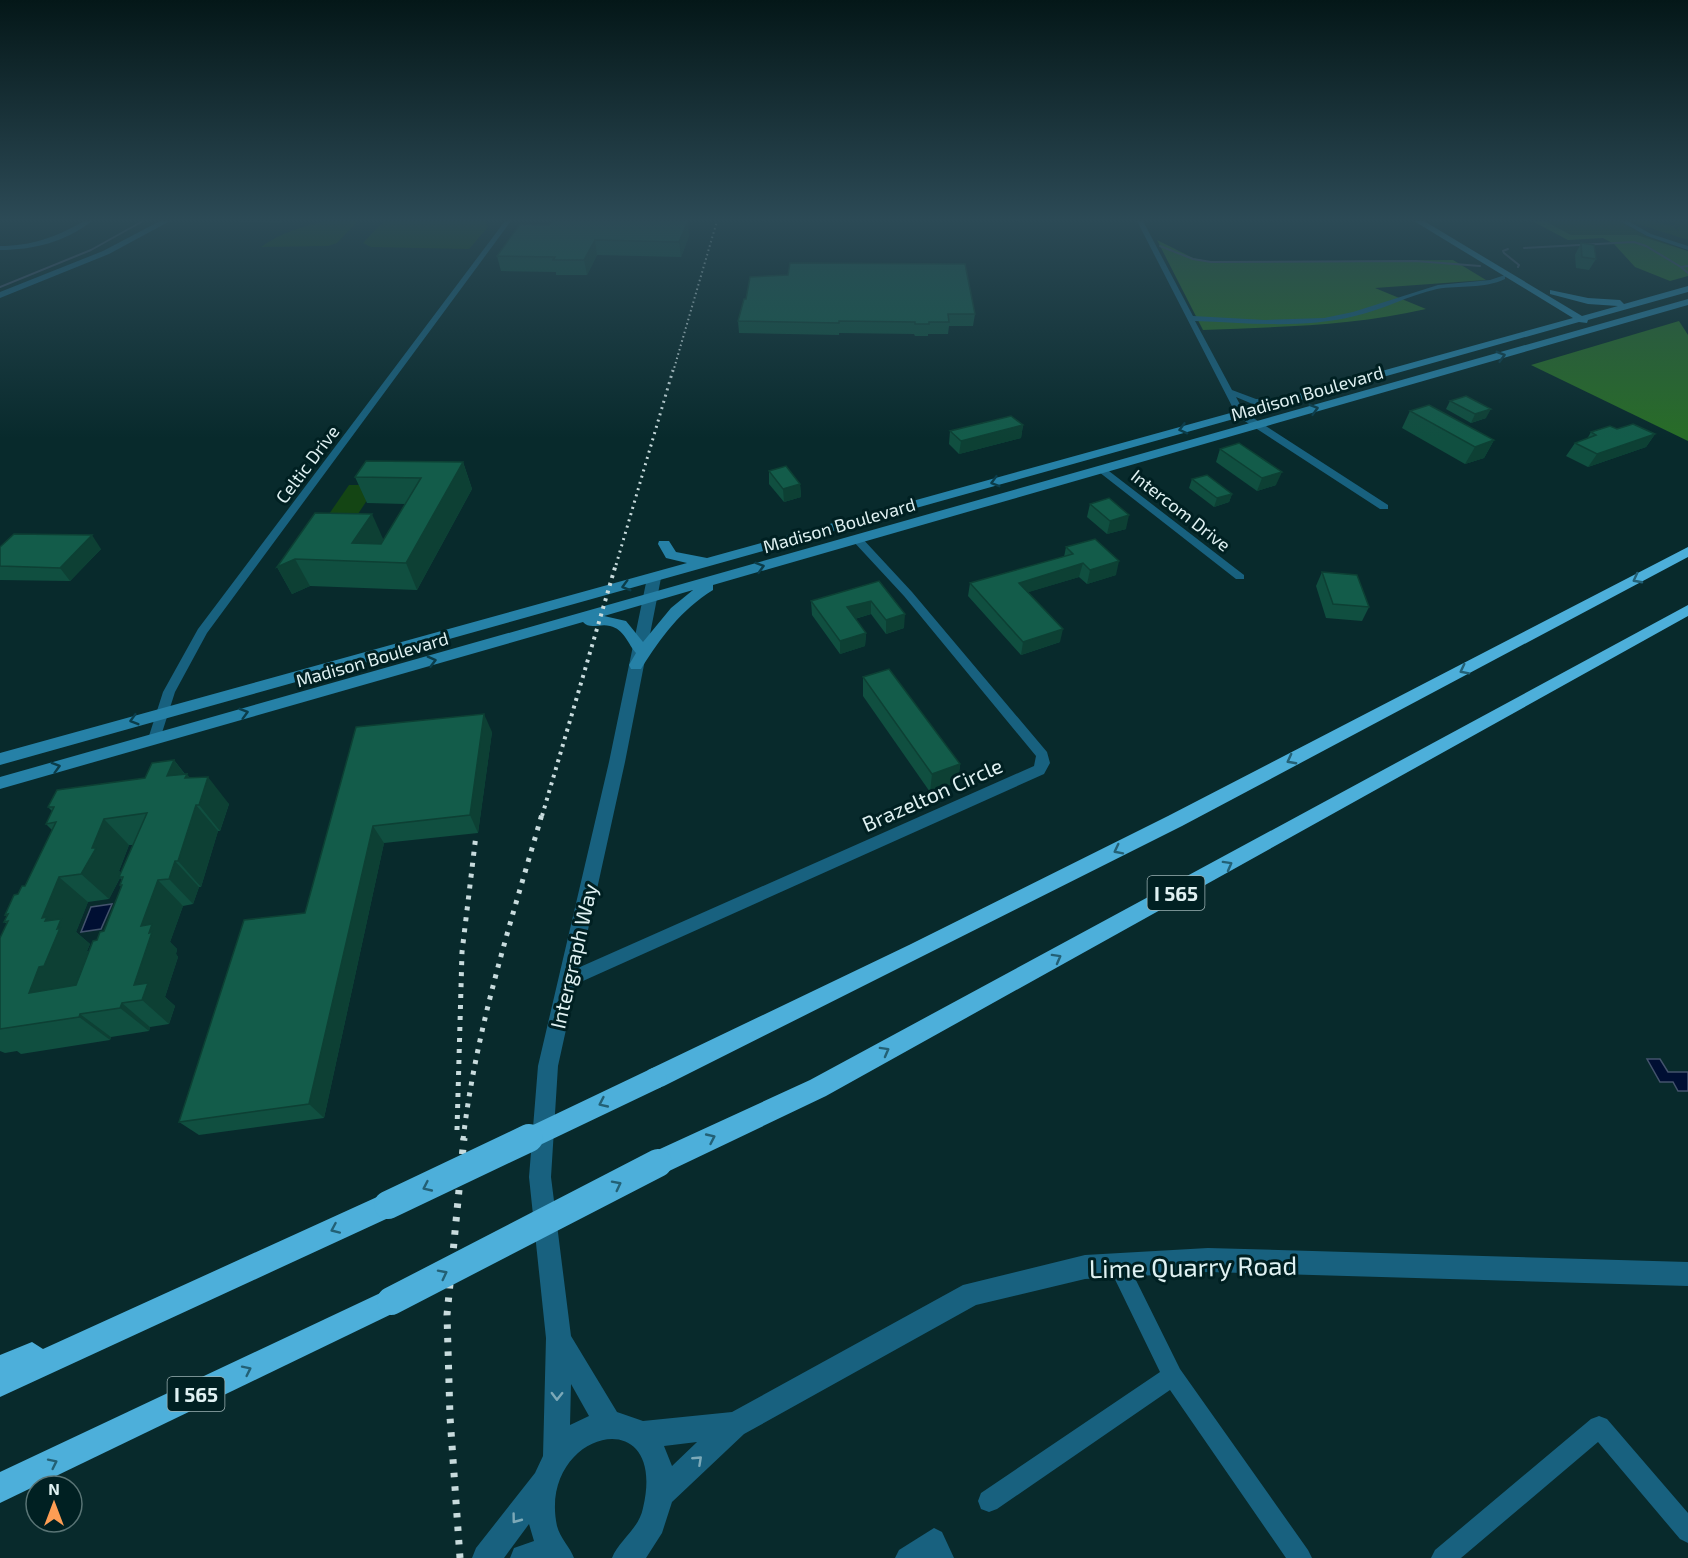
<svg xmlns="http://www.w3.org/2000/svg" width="1688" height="1558" font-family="'Exo 2',sans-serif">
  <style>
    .green { fill: #144514 }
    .forest { fill: #286d27 }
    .water { fill: #000f33; stroke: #43536c; stroke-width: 1.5 }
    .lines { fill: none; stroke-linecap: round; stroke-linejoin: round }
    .stream { stroke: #43536c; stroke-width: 2 }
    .minor { fill: #18617f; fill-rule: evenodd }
    .tertiary { fill: #18617f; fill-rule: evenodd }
    .secondary { fill: #2681a7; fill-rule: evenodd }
    .motorway { fill: #4dafda; fill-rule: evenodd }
    .rail-far4 { stroke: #c8dbdd; stroke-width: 2; stroke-dasharray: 1.5 3; stroke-linecap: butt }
    .rail-far3 { stroke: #c8dbdd; stroke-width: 3; stroke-dasharray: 2 4.5; stroke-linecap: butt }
    .rail-far2 { stroke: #c8dbdd; stroke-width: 4; stroke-dasharray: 3 5; stroke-linecap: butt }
    .rail-far1 { stroke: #c8dbdd; stroke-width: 5; stroke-dasharray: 4 7; stroke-linecap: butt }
    .rail { stroke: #c8dbdd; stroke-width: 7; stroke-dasharray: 4.5 9; stroke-linecap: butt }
    .motorway-bridge-far1 { stroke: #4dafda; stroke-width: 21 }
    .motorway-bridge { stroke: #4dafda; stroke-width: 28 }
    .wall { fill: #104f40; fill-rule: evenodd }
    .shaded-wall { fill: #0d4034 }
    .building { fill: #135c4a; stroke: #0d4034; stroke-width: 1.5; fill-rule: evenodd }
    .oneway { stroke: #0b3d4a }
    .oneway2 { stroke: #236075 }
    .oneway3 { stroke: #7ca9b8 }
    .labels { text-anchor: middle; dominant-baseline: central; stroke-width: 6; stroke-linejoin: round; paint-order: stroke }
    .far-street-label { font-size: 18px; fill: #dff1f2; stroke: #002022 }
    .shield { fill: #002022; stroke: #9cb2b4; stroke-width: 1.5 }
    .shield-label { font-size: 20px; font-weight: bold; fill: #dff1f2 }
    .street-label { font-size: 21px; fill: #dff1f2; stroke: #002022 }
    .near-street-label { font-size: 26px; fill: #dff1f2; stroke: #002022 }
  </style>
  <rect width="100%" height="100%" fill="#082a2c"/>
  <g class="green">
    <path d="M326 221H358L337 243 328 246 261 247C282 232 301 227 326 221Z"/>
    <polygon points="384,221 486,221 488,227 469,249 371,247 363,243"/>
    <polygon points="1545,221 1619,221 1646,236 1688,251 1637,235 1571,235"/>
    <polygon points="1629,221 1651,221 1674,226 1675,223 1673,221 1681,221 1678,226 1674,227 1680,234 1676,228 1680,226 1683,221 1688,221 1688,240"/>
    <polygon points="349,485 377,485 356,517 327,517"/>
  </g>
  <g class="forest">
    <polygon points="1532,221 1545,221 1571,235 1637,235 1688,251 1688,276 1670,281 1635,267 1614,244 1603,238 1568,240"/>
    <path d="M1157 240 1193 258 1211 262 1453 260 1486 280 1375 288 1426 309C1353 326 1277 327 1203 330Z"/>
    <polygon points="1679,321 1688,335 1688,441 1531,365"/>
  </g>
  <g class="water">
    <polygon points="112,904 101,929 81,932 91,907"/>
    <polygon points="1647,1059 1660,1059 1668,1072 1688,1072 1688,1091 1678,1091 1673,1082 1660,1082"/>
  </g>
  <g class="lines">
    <g class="stream">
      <polyline points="1160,246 1193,259 1211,262 1416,261 1480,266"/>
      <polyline points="1524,248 1634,242 1646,246 1681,267"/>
      <polyline points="1508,249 1503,251 1504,253 1519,265 1518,267"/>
      <polyline points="1688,266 1681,267 1688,273"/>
      <polyline points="0,287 91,250 143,221"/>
    </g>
    <g class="minor">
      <path d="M84 221H92C65 242 33 250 0 250V246C32 246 56 237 84 221Z"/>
      <polygon points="505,221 511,221 207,633 175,692 160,739 154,744 149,742 148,739 163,692 198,629"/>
      <path d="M1137 221H1143L1193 316 1265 320 1324 318 1353 312 1438 285 1490 280 1505 275V279C1484 289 1460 285 1437 289 1409 295 1383 310 1355 316 1303 329 1248 323 1195 321L1232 390 1256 399 1289 398 1293 401 1289 404 1255 405 1236 397 1244 412 1388 505V509H1380L1237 416Z"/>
      <polygon points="1620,221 1628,221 1651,234 1688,246 1688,250 1647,236"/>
      <polygon points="1099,468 1105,468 1244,575 1244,579 1236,579 1099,472"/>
      <polygon points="857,536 861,537 912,592 1047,752 1050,763 1044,774 574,985 568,987 562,985 560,980 562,975 1034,766 1036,756 904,596 853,541 853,537"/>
      <polygon points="1118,1255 1125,1258 1180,1369 1308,1550 1312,1558 1286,1558 1170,1390 997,1509 989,1512 981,1509 978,1501 981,1493 1160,1372 1108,1265 1111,1258"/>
      <polygon points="1599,1416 1607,1419 1688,1513 1688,1543 1680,1539 1598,1442 1461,1558 1431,1558 1435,1550 1591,1419"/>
      <polygon points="934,1528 942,1532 954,1558 895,1558 899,1550"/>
    </g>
    <g class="tertiary">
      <polygon points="160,221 170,221 109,254 0,298 0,292 103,251"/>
      <path d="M654 574 661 578 625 762 558 1066 551 1177 571 1336 617 1412 643 1421 732 1412 963 1285 1085 1255 1208 1248 1688 1262V1286L1208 1272 1085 1279 976 1305 744 1434 672 1502 662 1533 646 1558H612C619 1540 639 1529 643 1508 669 1398 537 1431 557 1526 560 1538 570 1547 574 1558H510L514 1548 534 1541 529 1524 504 1558H472L476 1548 535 1473 543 1456 546 1338 529 1177 538 1066 609 762 647 578ZM571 1384 589 1416 570 1425ZM697 1442 672 1466 664 1446Z"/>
    </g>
    <g class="secondary">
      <polygon points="1414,221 1424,221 1582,316 1618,306 1588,304 1550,294 1550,290 1588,298 1620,300 1624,304 1688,286 1688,292 1588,320 1587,323 1579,322 0,765 0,753 687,563 666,558 658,544 659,541 669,541 676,552 707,558 1573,318"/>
      <path d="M1688 299V305L713 585V590C681 610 661 637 641 669H631L629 665 636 653C628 644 624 629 610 626 600 623 590 630 583 622L0 789V777ZM693 590 671 608 643 642 626 621 604 616Z"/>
    </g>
    <g class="motorway">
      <polygon points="1688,547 1688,557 1182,826 664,1086 656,1089 648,1086 644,1078 648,1070 909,945 1168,816"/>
      <polygon points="1688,605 1688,616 826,1096 667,1172 658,1175 649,1172 646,1163 649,1154 810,1080"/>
      <polygon points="388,1192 397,1196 401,1205 397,1214 0,1397 0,1355 32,1342 43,1349"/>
      <polygon points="391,1288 400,1292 404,1301 400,1310 0,1503 0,1472"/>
    </g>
    <polyline class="rail-far4" points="673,372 717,221"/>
    <polyline class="rail-far3" points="616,565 673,370"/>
    <polyline class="rail-far2" points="542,816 616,564"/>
    <g class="rail-far1">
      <polyline points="457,1130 462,952 476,835"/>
      <path d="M463 1140C476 1028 511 922 542 814"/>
    </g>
    <polyline class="rail" points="460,1558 450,1417 447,1315 464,1138"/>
    <polyline class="motorway-bridge-far1" points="526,1140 656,1078"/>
    <g class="motorway-bridge">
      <polyline points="388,1205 529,1138"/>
      <polyline points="391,1301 658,1163"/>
    </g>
  </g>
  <g class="wall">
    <polygon points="240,221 283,221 281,223 241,222"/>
    <polygon points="520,224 689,236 681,257 597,255 587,275 556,275 556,272 501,271 497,256"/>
    <polygon points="1581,243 1596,259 1589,270 1576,268 1575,255"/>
    <polygon points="744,299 975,314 973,326 949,326 948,334 928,334 928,336 915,336 914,334 839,333 839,335 739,333 738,321"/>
    <polygon points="1450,401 1486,418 1471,423 1446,409"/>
    <polygon points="1410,411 1494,440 1484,458 1465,464 1402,428"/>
    <polygon points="1023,425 1021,438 959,454 949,444 950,431"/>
    <polygon points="1617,429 1655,434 1646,447 1588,467 1566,456 1575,443 1587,439 1591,432"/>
    <polygon points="1220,449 1276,485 1257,491 1216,462"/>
    <polygon points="463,462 472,489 417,590 310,586 292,594 277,567 315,513 383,540 405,504 367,503 355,477"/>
    <polygon points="769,471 800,484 801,497 784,502 769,484"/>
    <polygon points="1192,479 1232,494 1229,502 1214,507 1189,488"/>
    <polygon points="1090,504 1126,529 1107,534 1087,517"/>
    <polygon points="0,547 101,549 70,581 0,580"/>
    <polygon points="1066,547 1116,575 1087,584 1079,577 1028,592 1060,642 1021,655 968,596 970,583 1064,557"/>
    <polygon points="1322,572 1369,607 1362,621 1326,618 1316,586"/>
    <polygon points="879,581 904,628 886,634 871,614 855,619 866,633 865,646 840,654 812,615 811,601"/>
    <polygon points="863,677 960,764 958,782 930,792 863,696"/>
    <polygon points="356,727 492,732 478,833 384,843 324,1118 199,1135 179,1122 305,913"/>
    <path d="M174 760 185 774 229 804 220 831H218L201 887H199L193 904 183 906 170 942 177 949 176 954 178 957 165 997 175 1006 169 1024 150 1027 149 1031 111 1037 110 1040 21 1054 17 1051 5 1053 0 1051V938L7 924 4 922 7 917 5 915 25 886 52 830 46 824 52 811 48 807 145 778ZM129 845H133L121 873 119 871ZM120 878 122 880 120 885 121 887 104 931 89 952 87 951 90 944 76 932 88 902 109 899Z"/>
  </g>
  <g class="shaded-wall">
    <polygon points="688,221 689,236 681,257 679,242"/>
    <polygon points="595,240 597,255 587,275 584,260"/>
    <polygon points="1491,409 1486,418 1471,423 1475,414"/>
    <polygon points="1023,425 1021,438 959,454 961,441"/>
    <polygon points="1655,434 1646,447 1588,467 1597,454"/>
    <polygon points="1494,440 1484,458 1465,464 1475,447"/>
    <polygon points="463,462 472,489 417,590 406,563"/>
    <polygon points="1282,472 1276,485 1257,491 1262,478"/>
    <polygon points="800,484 801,497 784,502 783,489"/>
    <polygon points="1232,494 1229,502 1214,507 1217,498"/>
    <polygon points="372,514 384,541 370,561 352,543"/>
    <polygon points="1129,515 1126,529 1107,534 1110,521"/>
    <polygon points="92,535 101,549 70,581 60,568"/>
    <polygon points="295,559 310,586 292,594 277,567"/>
    <polygon points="1119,561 1116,575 1087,584 1090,570"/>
    <polygon points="1083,563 1079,577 1016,596 1019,583"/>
    <polygon points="871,601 871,614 847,621 847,607"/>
    <polygon points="905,614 904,628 886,634 886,620"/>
    <polygon points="1063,629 1060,642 1021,655 1023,642"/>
    <polygon points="866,633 865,646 840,654 840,641"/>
    <polygon points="484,714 492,732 478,833 470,815"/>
    <polygon points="174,760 186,776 187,774 203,794 208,777 229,804 220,831 199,805 167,776"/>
    <polygon points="960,764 958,782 930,792 932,774"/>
    <polygon points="196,805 218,831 201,887 178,861"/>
    <polygon points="104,819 129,845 119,871 122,874 109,899 81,874"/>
    <polygon points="373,826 384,843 324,1118 309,1104"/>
    <polygon points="175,861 199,887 193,904 169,879"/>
    <polygon points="59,877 88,902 76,932 90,944 87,951 89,953 75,990 29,993 39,967 42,918"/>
    <polygon points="158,880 183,906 170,942 177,949 176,954 178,957 165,997 175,1006 169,1024 142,1000 134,985 141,926"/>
    <polygon points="122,1003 150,1027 149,1031 120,1008"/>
    <polygon points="80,1014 111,1037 110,1040 79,1017"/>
  </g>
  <g class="building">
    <polygon points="552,221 688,221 679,242 595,240 584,260 553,260 555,257 497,256 520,224 549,225"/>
    <polygon points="1581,243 1594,245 1596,259 1582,257"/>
    <polygon points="790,263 965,264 975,314 948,314 949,322 929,322 929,324 915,324 915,322 839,321 839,323 738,321 744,299 746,299 750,277 788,275"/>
    <polygon points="1466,396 1491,409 1475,414 1450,401"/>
    <polygon points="1429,405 1494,440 1475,447 1410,411"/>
    <polygon points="1011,416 1023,425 961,441 950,431"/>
    <polygon points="1633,424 1655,434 1597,454 1575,443 1596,435 1591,432 1610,426 1617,429"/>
    <polygon points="1239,443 1282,472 1262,478 1220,449"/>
    <polygon points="366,461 463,462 406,563 295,559 277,567 315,513 372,514 352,543 381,544 421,478 355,477"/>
    <polygon points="786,466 800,484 783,489 769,471"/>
    <polygon points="1207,475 1232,494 1217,498 1192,479"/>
    <polygon points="1109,498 1129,515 1110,521 1090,504"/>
    <polygon points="14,534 92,535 60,568 0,566 0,547"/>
    <polygon points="1095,539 1119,561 1090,570 1083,563 1019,583 1063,629 1023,642 970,583 1073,554 1066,547"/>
    <polygon points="1322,572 1357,575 1369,607 1333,604"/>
    <polygon points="879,581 905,614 886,620 871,601 847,607 866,633 840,641 811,601"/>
    <polygon points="889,669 960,764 932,774 863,677"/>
    <polygon points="484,714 470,815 373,826 309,1104 179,1122 244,920 305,913 356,727"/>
    <path d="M174 760 167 776 187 774 185 778 208 777 199 805H196L178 861H175L169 879 158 880 141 926 152 924 149 933 152 932 134 985 148 983 142 1000 122 1003 120 1008 80 1014 79 1017 0 1029V938L8 921 4 922 8 914 5 915 14 895 18 894 22 886H25L56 822 46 824 54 807H48L57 790 145 778 152 763ZM147 813 119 877H123L120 885H122L104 931 100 932 97 940 93 941 76 985 29 993 39 967 44 966 60 928 57 929 61 919 45 921 47 917 42 918 59 877 81 874 96 848H92L104 819Z"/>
  </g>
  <defs><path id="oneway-chevron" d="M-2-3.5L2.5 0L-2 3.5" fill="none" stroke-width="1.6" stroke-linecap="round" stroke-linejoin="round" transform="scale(1.5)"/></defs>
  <g class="oneway">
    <use href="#oneway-chevron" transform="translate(1501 356) rotate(-16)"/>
    <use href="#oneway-chevron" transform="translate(1314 409) rotate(-16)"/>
    <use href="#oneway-chevron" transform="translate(1183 429) rotate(165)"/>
    <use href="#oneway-chevron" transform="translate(995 482) rotate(164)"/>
    <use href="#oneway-chevron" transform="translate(760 567) rotate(-16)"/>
    <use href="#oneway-chevron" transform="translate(626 586) rotate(164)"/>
    <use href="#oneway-chevron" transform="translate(432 661) rotate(-15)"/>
    <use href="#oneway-chevron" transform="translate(244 713) rotate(-16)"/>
    <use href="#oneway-chevron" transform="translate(134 720) rotate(164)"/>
    <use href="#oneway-chevron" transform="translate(56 767) rotate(-16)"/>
  </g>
  <g class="oneway2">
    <use href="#oneway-chevron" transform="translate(1637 579) rotate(152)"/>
    <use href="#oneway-chevron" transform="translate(1464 670) rotate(153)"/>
    <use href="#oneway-chevron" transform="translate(1291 760) rotate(152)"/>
    <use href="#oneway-chevron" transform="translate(1118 850) rotate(153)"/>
    <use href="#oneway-chevron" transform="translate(1228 865) rotate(-29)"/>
    <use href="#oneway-chevron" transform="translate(1057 958) rotate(-29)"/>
    <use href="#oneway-chevron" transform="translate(885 1051) rotate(-29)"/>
    <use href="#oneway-chevron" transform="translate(603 1103) rotate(155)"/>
    <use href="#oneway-chevron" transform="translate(711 1138) rotate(-25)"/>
    <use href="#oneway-chevron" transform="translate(617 1185) rotate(-27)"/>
    <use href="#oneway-chevron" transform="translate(427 1187) rotate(155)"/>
    <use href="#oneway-chevron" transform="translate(335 1229) rotate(156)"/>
    <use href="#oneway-chevron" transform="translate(443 1274) rotate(-27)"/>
    <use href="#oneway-chevron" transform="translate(247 1370) rotate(-26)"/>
    <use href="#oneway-chevron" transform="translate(53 1463) rotate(-26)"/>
  </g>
  <g class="oneway3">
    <use href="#oneway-chevron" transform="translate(557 1396) rotate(91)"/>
    <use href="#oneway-chevron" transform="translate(698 1460) rotate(-43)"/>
    <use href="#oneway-chevron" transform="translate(516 1519) rotate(127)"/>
  </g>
  <linearGradient id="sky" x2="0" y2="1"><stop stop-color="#041718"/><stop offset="0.5" stop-color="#2c4a56"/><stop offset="1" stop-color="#2c4a56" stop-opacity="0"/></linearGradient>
  <rect width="1688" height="439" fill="url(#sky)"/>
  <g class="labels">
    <g class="far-street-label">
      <text transform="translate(1307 393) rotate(-16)">Madison Boulevard</text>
      <text transform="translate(307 464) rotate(-53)">Celtic Drive</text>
      <text transform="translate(1181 510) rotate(38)">Intercom Drive</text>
      <text transform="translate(839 525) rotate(-16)">Madison Boulevard</text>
      <text transform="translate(372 659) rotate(-16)">Madison Boulevard</text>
    </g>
    <g class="shield">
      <rect x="1147.5" y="876" width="57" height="34" rx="4.5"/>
      <rect x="167.5" y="1377" width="57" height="34" rx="4.5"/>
    </g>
    <g class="shield-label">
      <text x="1176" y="893">I 565</text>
      <text x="196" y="1394">I 565</text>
    </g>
    <g class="street-label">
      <text transform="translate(932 794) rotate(-24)">Brazelton Circle</text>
      <text transform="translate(573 956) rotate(-77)">Intergraph Way</text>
    </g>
    <g class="near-street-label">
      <text transform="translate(1193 1266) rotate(-1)">Lime Quarry Road</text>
    </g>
  </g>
  <g transform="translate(54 1504)"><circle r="28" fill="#002022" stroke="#597475" stroke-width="1.5"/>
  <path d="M0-4.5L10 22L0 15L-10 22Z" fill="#fd9d54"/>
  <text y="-9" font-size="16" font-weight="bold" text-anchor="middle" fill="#dff1f2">N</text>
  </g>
</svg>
